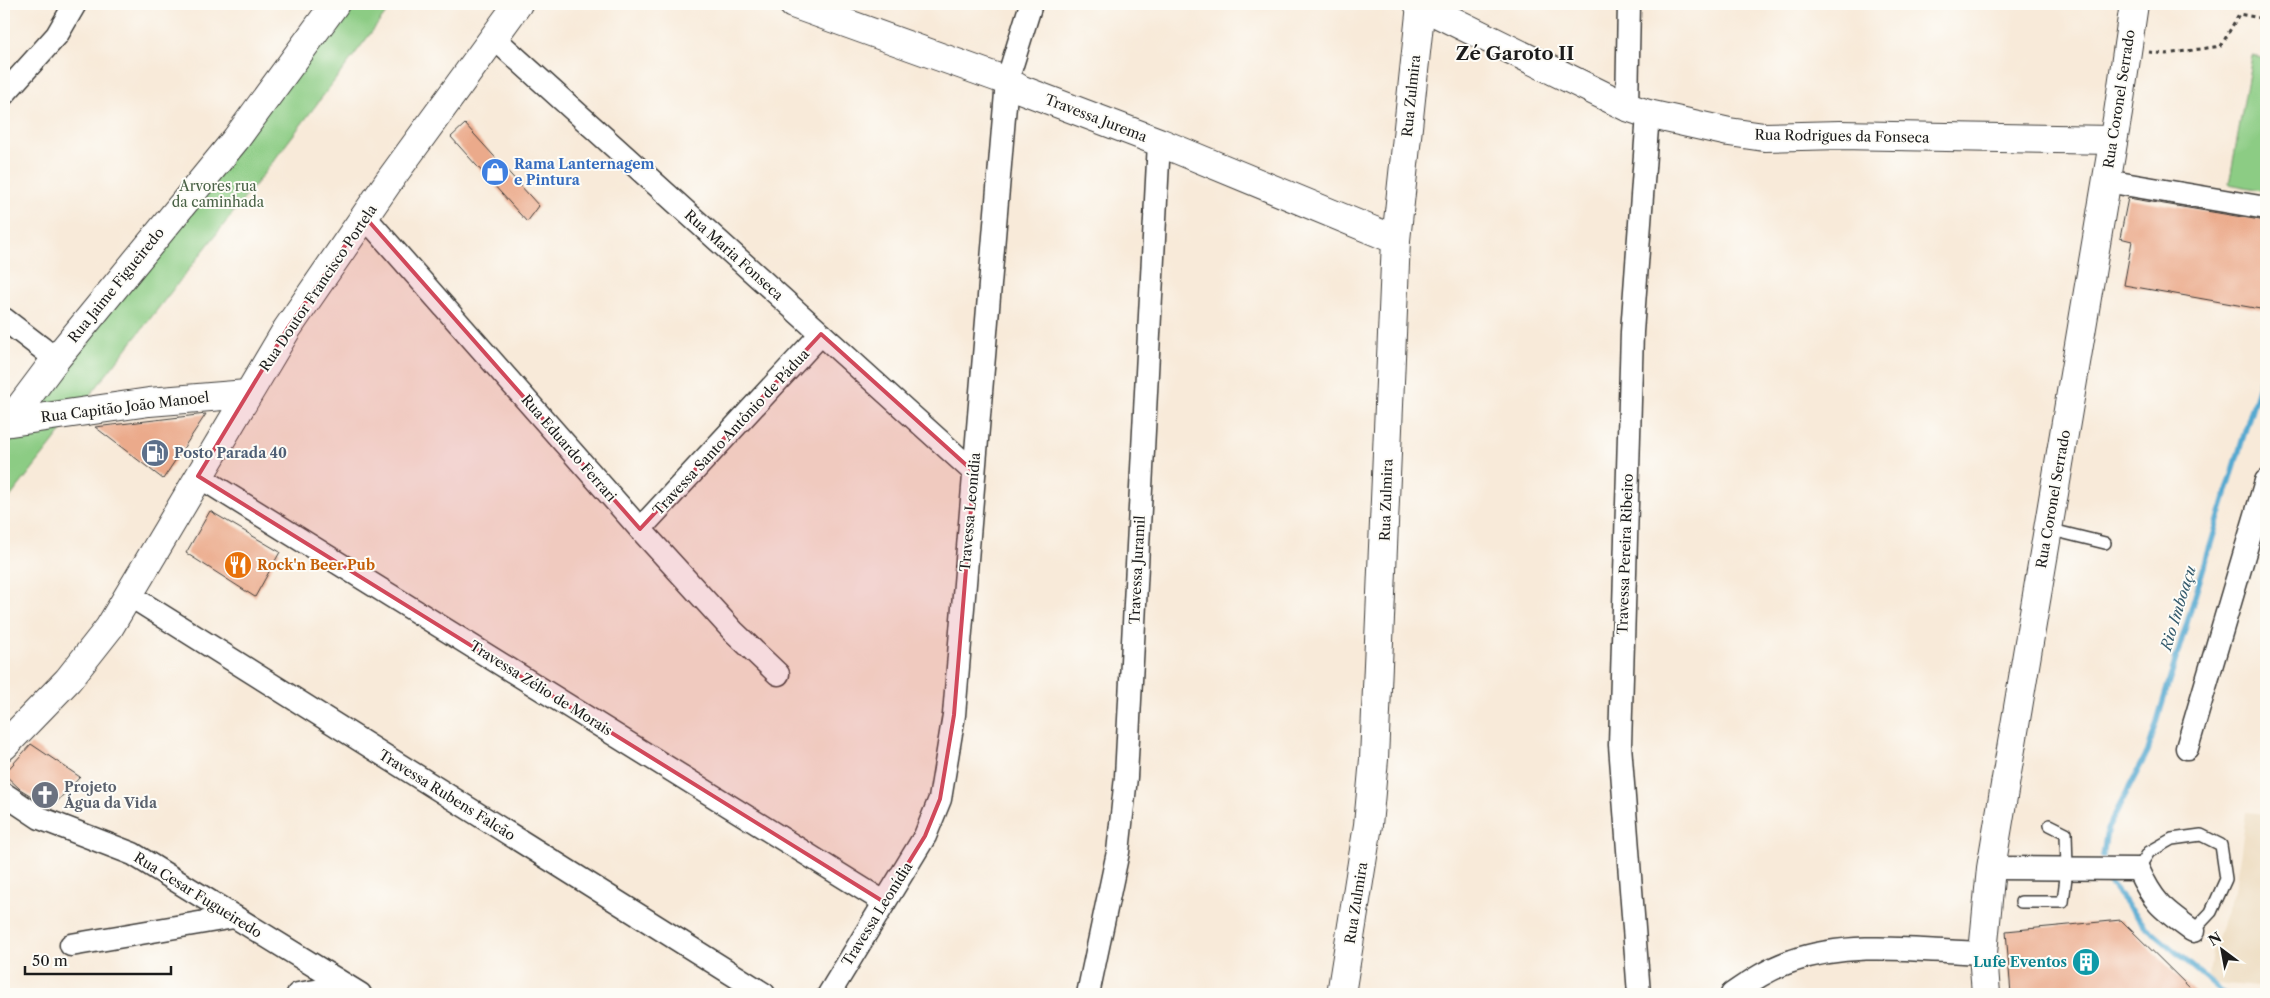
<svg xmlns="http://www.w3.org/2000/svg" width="2270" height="998" font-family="'Libre Caslon Text',serif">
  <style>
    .built { fill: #ebd8ba }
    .green { fill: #8ccc84; stroke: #547450 }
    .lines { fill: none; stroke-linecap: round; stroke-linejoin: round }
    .stream { stroke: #54a9d0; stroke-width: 5.5 }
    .building { fill: #ebaa8b }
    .service-casing { stroke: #3d3b38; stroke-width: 14 }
    .minor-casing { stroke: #3d3b38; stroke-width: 25 }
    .tertiary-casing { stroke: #3d3b38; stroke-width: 30 }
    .secondary-casing { stroke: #3d3b38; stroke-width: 30 }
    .primary-casing { stroke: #3d3b38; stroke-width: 30 }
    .path { stroke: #3d3b38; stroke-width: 3; stroke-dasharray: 4 4; stroke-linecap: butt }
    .service { stroke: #fff; stroke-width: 11 }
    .minor { stroke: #fff; stroke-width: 22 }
    .tertiary { stroke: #fff; stroke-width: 28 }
    .secondary { stroke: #fff; stroke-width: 28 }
    .primary { stroke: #fff; stroke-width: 28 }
    .marked { fill: #d1495b; fill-opacity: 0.2; stroke: #d1495b; stroke-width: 4; stroke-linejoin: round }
    .labels { text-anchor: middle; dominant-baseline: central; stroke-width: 4; stroke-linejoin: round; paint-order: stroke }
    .street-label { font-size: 14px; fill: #1c1c1c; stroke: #fdfcf7 }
    .shop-label { font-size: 14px; font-weight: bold; fill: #366cbe; stroke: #fdfcf7; text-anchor: start }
    .park-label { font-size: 14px; fill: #496246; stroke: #fdfcf7 }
    .service-label { font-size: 14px; font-weight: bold; fill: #4e5e75; stroke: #fdfcf7; text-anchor: start }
    .food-label { font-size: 14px; font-weight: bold; fill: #c56008; stroke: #fdfcf7; text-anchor: start }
    .worship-label { font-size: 14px; font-weight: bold; fill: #5b616d; stroke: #fdfcf7; text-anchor: start }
    .culture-label { font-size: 14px; font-weight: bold; fill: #0d838f; stroke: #fdfcf7; text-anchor: end }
    .water-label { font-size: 15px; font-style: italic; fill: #355b6d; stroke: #fdfcf7 }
    .district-label { font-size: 19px; font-weight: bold; fill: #1c1c1c; stroke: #fdfcf7 }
  </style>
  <rect width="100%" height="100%" fill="#fdfcf7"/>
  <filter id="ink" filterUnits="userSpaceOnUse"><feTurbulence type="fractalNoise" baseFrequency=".02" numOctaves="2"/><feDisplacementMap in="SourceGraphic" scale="10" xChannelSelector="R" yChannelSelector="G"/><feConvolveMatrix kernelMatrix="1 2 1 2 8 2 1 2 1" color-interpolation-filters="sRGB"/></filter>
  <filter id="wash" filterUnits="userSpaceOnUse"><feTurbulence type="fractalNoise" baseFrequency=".0096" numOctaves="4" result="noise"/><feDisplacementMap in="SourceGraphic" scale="20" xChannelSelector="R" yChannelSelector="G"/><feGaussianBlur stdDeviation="1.12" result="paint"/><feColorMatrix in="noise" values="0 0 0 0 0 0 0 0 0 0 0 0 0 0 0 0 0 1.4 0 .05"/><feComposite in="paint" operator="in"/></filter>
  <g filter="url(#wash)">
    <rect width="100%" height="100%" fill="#f8ead9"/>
    <polygon class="built" points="2246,812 2266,814 2266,988 2208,982 2212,952 2237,882"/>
    <g class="green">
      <polygon points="335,4 393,4 262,176 4,505 4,429"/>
      <polygon points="2252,56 2266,59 2266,191 2229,184"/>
    </g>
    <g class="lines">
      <g class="stream">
        <polyline points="2103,856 2107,830 2148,751 2266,362"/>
        <polyline points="2110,884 2145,926 2225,994"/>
      </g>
    </g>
    <g id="blocks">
      <g class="building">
        <polygon points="465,124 539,206 527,222 451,137"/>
        <polygon points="2128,198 2266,221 2266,310 2124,285 2132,241 2120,238"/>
        <polygon points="206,414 163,479 95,427"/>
        <polygon points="210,511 280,552 255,597 186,553"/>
        <polygon points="31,744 80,777 51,808 20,789 4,774"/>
        <polygon points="2121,920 2196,994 2011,994 2006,931"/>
      </g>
    </g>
  </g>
  <g filter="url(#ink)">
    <use href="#blocks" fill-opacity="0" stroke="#3d3b38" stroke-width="1"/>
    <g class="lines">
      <defs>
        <g id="service">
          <polyline points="2048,529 2105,543"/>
          <polyline points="2138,869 2149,852 2172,839 2201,835 2221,845 2226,879 2211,912 2193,931"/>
          <polyline points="2021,902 2063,902 2067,869 2066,833 2050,825"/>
        </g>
        <g id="minor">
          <polyline points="494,38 974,472"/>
          <polyline points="4,94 57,35 75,4"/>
          <polyline points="1627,107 1629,4"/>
          <polyline points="2106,181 2266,208"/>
          <polyline points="365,217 640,529 733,631 778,674"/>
          <polyline points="4,319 56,359"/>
          <polyline points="198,476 884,902"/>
          <polyline points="640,529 821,334"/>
          <polyline points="129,595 764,994"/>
          <polyline points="2187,748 2266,481"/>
          <polyline points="4,794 40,818 133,854 360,994"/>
          <path d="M1991 868 2138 869C2154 904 2163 909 2193 931"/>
          <polyline points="71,945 234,917"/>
          <polyline points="298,994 344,986"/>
          <polyline points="829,994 925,836 940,799 954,715 1007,81 1031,4"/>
          <polyline points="1088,994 1118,852 1126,777 1159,142"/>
          <polyline points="1639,994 1620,745 1632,332 1648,114"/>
          <path d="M1732 994C1751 981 1770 968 1792 961 1852 940 1921 951 1983 953"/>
        </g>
        <polyline id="tertiary" points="1341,994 1368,825 1374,759 1396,240"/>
        <g id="secondary">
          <polyline points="793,4 1007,81 1020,89 1159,142 1396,240 1421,5"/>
          <polyline points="1418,4 1627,107 1648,114 1729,132 1764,137 1840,135 2113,140"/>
          <polyline points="4,423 149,402 247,394"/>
        </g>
        <g id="primary">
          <polyline points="4,422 20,407 56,359 236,139 335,4"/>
          <polyline points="4,746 68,680 109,628 287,329 389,181 518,4"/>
          <polyline points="1986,994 1983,953 1991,868 2118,113 2134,4"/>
        </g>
      </defs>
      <use href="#service" class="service-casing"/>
      <use href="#minor" class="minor-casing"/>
      <use href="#tertiary" class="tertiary-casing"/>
      <use href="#secondary" class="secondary-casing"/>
      <use href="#primary" class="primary-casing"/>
      <polyline class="path" points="2149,52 2166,54 2221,46 2239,14 2266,19"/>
      <use href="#service" class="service"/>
      <use href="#minor" class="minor"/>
      <use href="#tertiary" class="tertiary"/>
      <use href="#secondary" class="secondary"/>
      <use href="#primary" class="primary"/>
    </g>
  </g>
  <path class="marked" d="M365 217 640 529 821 334 974 472 954 715 940 799 925 836 884 902 198 476 287 329Z"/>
  <defs>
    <symbol id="shop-disc" viewBox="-11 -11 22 22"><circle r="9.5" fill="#3f7fe0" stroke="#fdfcf7"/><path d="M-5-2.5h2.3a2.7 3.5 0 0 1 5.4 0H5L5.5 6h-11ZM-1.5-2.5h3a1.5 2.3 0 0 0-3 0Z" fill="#fff"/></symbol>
    <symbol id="fuel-disc" viewBox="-11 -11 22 22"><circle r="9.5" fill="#5c6f8a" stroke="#fdfcf7"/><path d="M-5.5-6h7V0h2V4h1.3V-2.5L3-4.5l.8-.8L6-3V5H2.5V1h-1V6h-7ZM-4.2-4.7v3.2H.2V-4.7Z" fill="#fff"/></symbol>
    <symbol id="restaurant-disc" viewBox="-11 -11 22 22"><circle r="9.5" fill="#e8710a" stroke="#fdfcf7"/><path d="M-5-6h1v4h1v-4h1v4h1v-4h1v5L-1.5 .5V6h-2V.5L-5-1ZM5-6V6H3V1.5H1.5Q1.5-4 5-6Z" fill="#fff"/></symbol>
    <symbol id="church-disc" viewBox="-11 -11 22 22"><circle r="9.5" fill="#6b7280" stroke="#fdfcf7"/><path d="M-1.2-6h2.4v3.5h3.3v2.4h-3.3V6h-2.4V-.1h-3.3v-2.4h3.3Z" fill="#fff"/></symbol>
    <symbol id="building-disc" viewBox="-11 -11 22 22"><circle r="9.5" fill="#0f9aa8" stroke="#fdfcf7"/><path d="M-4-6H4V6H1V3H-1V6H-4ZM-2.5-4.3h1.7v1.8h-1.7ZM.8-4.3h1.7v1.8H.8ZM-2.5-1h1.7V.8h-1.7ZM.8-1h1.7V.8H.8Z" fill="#fff"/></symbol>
  </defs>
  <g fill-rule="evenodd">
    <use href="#shop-disc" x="479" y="156" width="32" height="32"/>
    <use href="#fuel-disc" x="139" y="437" width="32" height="32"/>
    <use href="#restaurant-disc" x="222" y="549" width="32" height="32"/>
    <use href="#church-disc" x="29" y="779" width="32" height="32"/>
    <use href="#building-disc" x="2070" y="946" width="32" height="32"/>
  </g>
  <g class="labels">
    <g class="street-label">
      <text transform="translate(1411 96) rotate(-84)">Rua Zulmira</text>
      <text transform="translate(2119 99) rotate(-81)">Rua Coronel Serrado</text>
      <text transform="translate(1096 118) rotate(21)">Travessa Jurema</text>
      <text transform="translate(1842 136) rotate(1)">Rua Rodrigues da Fonseca</text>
      <text transform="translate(734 255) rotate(42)">Rua Maria Fonseca</text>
      <text transform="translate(116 285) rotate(-51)">Rua Jaime Figueiredo</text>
      <text transform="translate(318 288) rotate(-56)">Rua Doutor Francisco Portela</text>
      <text transform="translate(125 407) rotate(-7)">Rua Capitão João Manoel</text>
      <text transform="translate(731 432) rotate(-47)">Travessa Santo Antônio de Pádua</text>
      <text transform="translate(569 448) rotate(49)">Rua Eduardo Ferrari</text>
      <text transform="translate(2053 499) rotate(-80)">Rua Coronel Serrado</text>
      <text transform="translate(1386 500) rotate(-88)">Rua Zulmira</text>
      <text transform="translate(970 512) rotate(-85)">Travessa Leonídia</text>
      <text transform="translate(1625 554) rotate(-88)">Travessa Pereira Ribeiro</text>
      <text transform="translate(1137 570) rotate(-87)">Travessa Juramil</text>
      <text transform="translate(541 688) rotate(32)">Travessa Zélio de Morais</text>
      <text transform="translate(447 795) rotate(32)">Travessa Rubens Falcão</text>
      <text transform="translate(198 895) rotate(32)">Rua Cesar Fugueiredo</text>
      <text transform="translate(1356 903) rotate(-81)">Rua Zulmira</text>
      <text transform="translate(877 914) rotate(-58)">Travessa Leonídia</text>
    </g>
    <g class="shop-label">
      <text x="514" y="164">Rama Lanternagem<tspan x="514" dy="16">e Pintura</tspan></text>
    </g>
    <g class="park-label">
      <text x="218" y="186">Arvores rua<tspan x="218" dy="16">da caminhada</tspan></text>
    </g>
    <g class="service-label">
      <text x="174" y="453">Posto Parada 40</text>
    </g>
    <g class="food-label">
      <text x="257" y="565">Rock'n Beer Pub</text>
    </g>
    <g class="worship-label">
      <text x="64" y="787">Projeto<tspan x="64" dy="16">Água da Vida</tspan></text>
    </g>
    <g class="culture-label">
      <text x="2067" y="962">Lufe Eventos</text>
    </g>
    <g class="water-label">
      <text transform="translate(2178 608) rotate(-73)">Rio Imboaçu</text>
    </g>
    <g class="district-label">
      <text x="1515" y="53">Zé Garoto II</text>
    </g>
  </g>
  <rect width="2270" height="998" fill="none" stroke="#fdfcf7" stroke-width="20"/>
  <g transform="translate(2222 950) rotate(328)" stroke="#fdfcf7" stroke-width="4" paint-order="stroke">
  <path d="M0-4L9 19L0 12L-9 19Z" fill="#1c1c1c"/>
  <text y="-8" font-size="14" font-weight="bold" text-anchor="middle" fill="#1c1c1c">N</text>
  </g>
  <path d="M25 966v8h146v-8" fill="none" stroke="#1c1c1c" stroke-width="2.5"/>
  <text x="32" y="966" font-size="15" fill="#1c1c1c" stroke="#fdfcf7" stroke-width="4" paint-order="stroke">50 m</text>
</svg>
